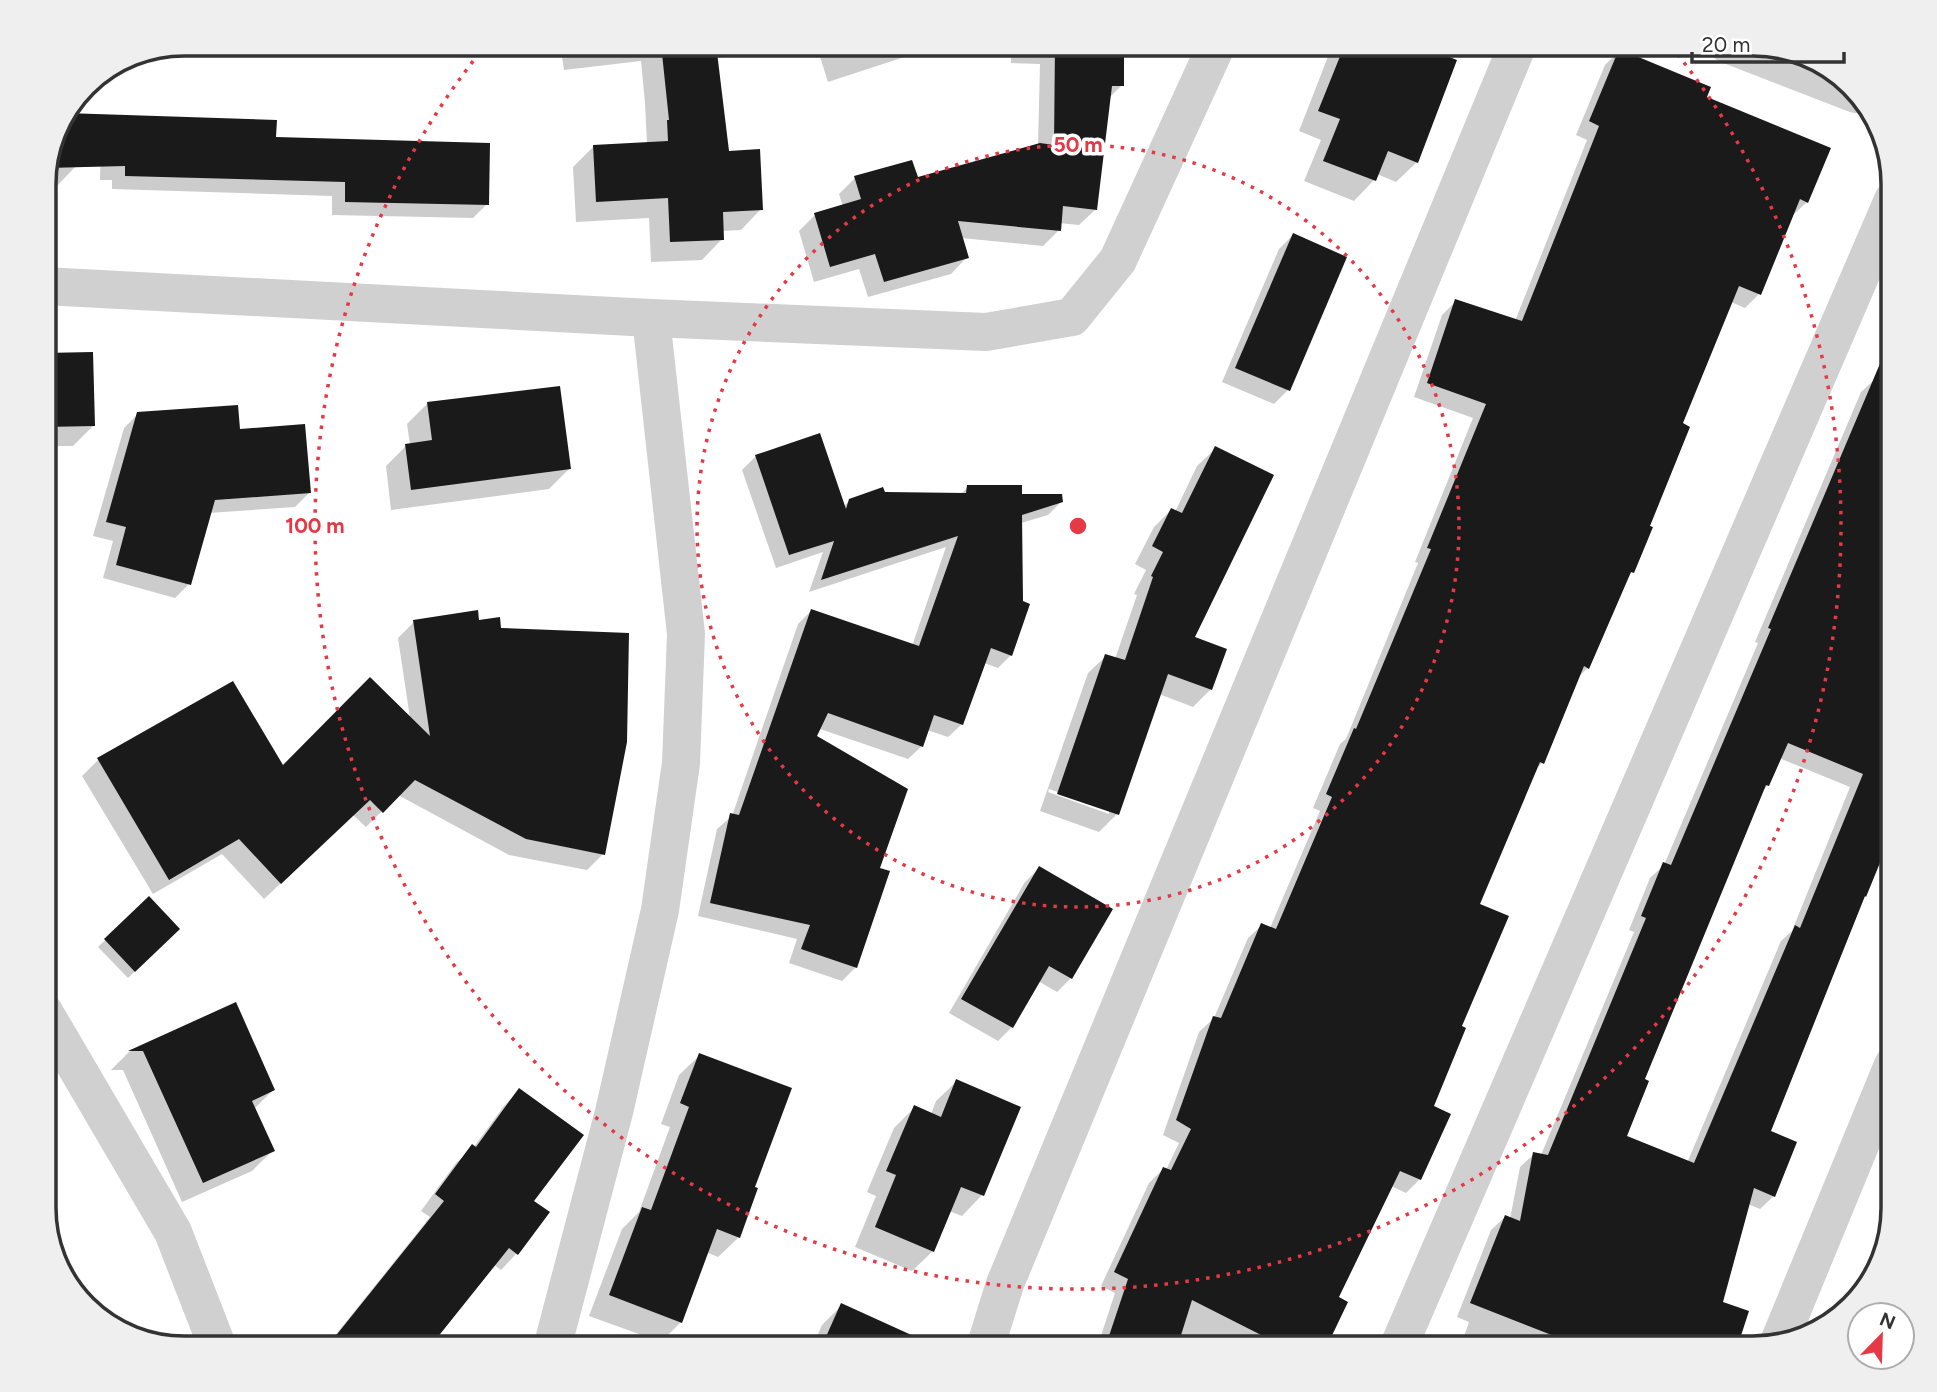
<svg xmlns="http://www.w3.org/2000/svg" width="1937" height="1392" font-family="Figtree,sans-serif">
  <style>
    .shadow { fill: #0003; fill-rule: evenodd }
    .building { fill: #1a1a1a; fill-rule: evenodd }
    .lines { fill: none; stroke-linecap: round; stroke-linejoin: round }
    .minor { stroke: #d0d0d0; stroke-width: 38 }
    .ring { fill: none; stroke: #e63946; stroke-width: 3.5; stroke-dasharray: 3.5 7 }
    .rim { fill: none; stroke: #333; stroke-width: 3.5 }
    .centre { fill: #e63946; stroke: #fff; stroke-width: 3.5 }
    .ring-label { font-size: 21px; text-anchor: middle; font-weight: bold; fill: #e63946; stroke: #fff; stroke-width: 7; stroke-linejoin: round; paint-order: stroke }
  </style>
  <rect width="100%" height="100%" fill="#fff"/>
  <g class="shadow">
    <polygon points="343,44 417,44 343,48"/>
    <polygon points="560,44 747,44 735,56 716,58 727,152 761,209 741,230 722,231 722,239 702,260 651,262 649,218 576,222 573,167 593,147 647,144 645,103 641,61 564,70"/>
    <polygon points="816,44 944,44 828,82"/>
    <polygon points="1011,44 1122,44 1122,85 1109,98 1096,209 1079,225 1059,223 1059,230 1043,246 961,238 967,257 951,274 868,297 859,269 814,282 799,231 815,215 843,207 839,194 855,178 916,179 1038,145 1040,64 1011,63"/>
    <polygon points="1340,44 1430,44 1428,50 1417,162 1396,182 1377,174 1374,180 1354,201 1304,181 1321,140 1299,131 1329,54"/>
    <polygon points="1619,51 1705,98 1807,202 1793,215 1759,294 1745,308 1731,302 1680,424 1632,572 1626,578 1588,668 1576,679 1542,763 1534,771 1477,905 1460,1027 1432,1107 1420,1179 1406,1193 1391,1186 1336,1298 1346,1303 1324,1348 1097,1348 1115,1293 1101,1286 1149,1183 1163,1169 1166,1170 1179,1143 1163,1135 1199,1032 1214,1018 1248,938 1262,925 1270,928 1320,811 1313,808 1340,744 1346,739 1418,563 1415,562 1473,418 1414,397 1442,315 1456,301 1515,321 1587,140 1576,135 1605,65"/>
    <polygon points="68,110 76,166 56,187 44,187 44,174 58,122"/>
    <polygon points="101,130 274,139 487,204 473,218 332,215 332,196 112,189 112,180 100,180"/>
    <polygon points="1293,235 1288,390 1274,404 1222,382 1279,249"/>
    <path d="M1893 331V483L1881 511 1893 516V826L1769 1132 1774 1196 1760 1209 1748 1204 1721 1304 1747 1312 1735 1348H1460L1469 1322 1457 1317 1491 1230 1505 1217 1510 1219 1520 1167 1534 1154 1541 1155 1634 932 1629 930 1650 878 1664 865 1758 643 1755 642 1861 392 1873 381ZM1779 758 1850 787 1792 931 1781 941 1687 1163 1625 1136 1643 1080 1762 791 1768 785Z"/>
    <polygon points="44,355 94,425 73,446 44,446"/>
    <polygon points="427,404 569,469 549,489 391,510 386,466 406,446 410,445 407,424"/>
    <polygon points="138,414 238,431 309,493 295,507 209,513 189,584 175,598 103,578 113,541 93,536 124,428"/>
    <path d="M1215 449 1192 638 1211 689 1193 707 1159 694 1117 814 1099 832 1040 811 1088 673 1106 656 1115 659 1137 595 1134 594 1146 570 1135 564 1154 527 1171 510 1175 512 1197 466ZM1049 789 1109 810V814L1048 792Z"/>
    <polygon points="756,456 843,507 850,500 884,494 960,495 968,487 1062,501 1048,515 1021,523 1011,655 998,668 984,663 962,724 948,737 927,730 922,746 908,759 820,729 815,737 878,869 856,967 842,981 789,963 797,939 698,916 717,829 732,816 798,624 811,611 912,646 946,547 809,592 823,552 776,568 742,470"/>
    <polygon points="414,622 478,622 500,630 603,854 587,870 509,855 398,795 366,827 353,815 264,899 222,854 153,894 82,776 98,760 282,767 410,718 398,638"/>
    <polygon points="1039,868 1071,978 1057,992 1038,981 1012,1027 998,1041 949,1013 1025,882"/>
    <polygon points="149,898 178,929 128,978 98,947"/>
    <polygon points="235,1005 273,1090 254,1109 273,1150 252,1171 182,1202 123,1070 111,1070 129,1052"/>
    <polygon points="700,1055 753,1188 739,1237 718,1257 706,1252 681,1322 661,1342 589,1316 622,1229 639,1212 670,1127 661,1124 679,1075"/>
    <polygon points="957,1081 982,1195 962,1216 949,1211 933,1251 912,1271 855,1247 876,1196 867,1192 894,1128 915,1107 931,1114 936,1101"/>
    <polygon points="519,1090 532,1201 547,1212 516,1254 501,1270 493,1264 426,1348 325,1348 430,1217 421,1211 456,1163 473,1148 504,1106"/>
    <polygon points="842,1305 898,1331 891,1348 812,1348 822,1325"/>
  </g>
  <g class="building">
    <polygon points="661,44 716,44 729,151 760,149 763,210 723,212 724,240 670,242 668,198 596,202 593,145 668,141 667,120 669,120"/>
    <polygon points="1055,44 1124,44 1124,86 1112,86 1097,210 1063,206 1061,231 958,221 969,258 884,282 875,254 830,267 814,213 861,199 854,176 912,160 918,177 1040,143 1054,145"/>
    <polygon points="1345,44 1416,44 1457,60 1418,163 1388,151 1376,181 1323,161 1340,119 1318,111"/>
    <polygon points="1619,49 1711,87 1707,97 1831,148 1808,203 1800,199 1761,295 1739,286 1683,423 1690,427 1650,526 1653,527 1634,573 1631,572 1589,669 1584,666 1544,764 1540,762 1480,904 1509,916 1462,1026 1466,1028 1434,1106 1451,1114 1421,1180 1400,1171 1339,1297 1348,1302 1326,1348 1287,1348 1192,1300 1177,1348 1105,1348 1128,1279 1114,1272 1163,1167 1171,1170 1191,1129 1176,1120 1213,1016 1221,1018 1261,923 1276,929 1332,797 1326,794 1354,728 1356,729 1431,549 1427,548 1486,404 1427,383 1455,299 1522,321 1599,126 1589,121"/>
    <polygon points="65,113 277,120 276,137 490,143 489,205 345,202 345,182 125,176 125,166 46,168 58,122"/>
    <polygon points="1293,233 1347,257 1290,391 1235,368"/>
    <path d="M1893 333V831L1866 897 1865 896 1771 1131 1797 1142 1775 1197 1754 1188 1723 1302 1749 1311 1737 1348H1585L1470 1303 1505 1215 1520 1221 1533 1152 1548 1155 1646 918 1641 916 1663 862 1671 865 1771 629 1768 628ZM1788 743 1863 774 1800 928 1795 925 1694 1163 1627 1136 1649 1081 1645 1079 1766 785 1769 786Z"/>
    <polygon points="93,352 95,426 44,427 44,353"/>
    <polygon points="560,386 571,469 411,490 405,444 432,440 427,402"/>
    <polygon points="238,405 240,429 305,424 311,493 215,500 191,585 116,565 126,527 106,522 137,412"/>
    <polygon points="820,433 846,509 849,499 883,487 885,492 966,493 967,485 1022,485 1022,494 1062,494 1063,502 1022,515 1023,601 1030,604 1012,656 991,648 963,725 934,715 923,747 828,713 817,736 908,789 880,868 890,871 857,968 801,949 810,925 710,903 730,813 739,815 811,609 919,646 958,536 821,580 834,541 789,555 755,455"/>
    <polygon points="1215,446 1274,475 1195,637 1227,649 1212,690 1168,674 1119,815 1057,794 1105,654 1125,660 1153,577 1151,576 1163,552 1152,546 1171,508 1182,513"/>
    <polygon points="478,610 479,620 500,617 501,628 629,633 627,742 605,855 526,839 415,780 383,813 370,800 281,884 239,839 169,880 97,758 233,681 283,765 370,677 430,736 413,620"/>
    <polygon points="1039,866 1113,909 1072,979 1049,966 1013,1028 961,999"/>
    <polygon points="149,896 180,929 135,972 104,939"/>
    <polygon points="236,1002 275,1090 252,1101 275,1151 203,1183 143,1051 128,1051"/>
    <polygon points="699,1053 792,1088 755,1187 758,1188 740,1238 717,1229 682,1323 609,1295 642,1207 651,1210 689,1107 680,1103"/>
    <polygon points="956,1079 1021,1107 984,1196 961,1187 934,1252 875,1227 896,1175 886,1171 914,1105 941,1117"/>
    <polygon points="519,1088 584,1135 534,1201 550,1212 518,1255 509,1248 429,1348 326,1348 444,1201 435,1194 472,1144 476,1147"/>
    <polygon points="841,1303 940,1348 821,1348"/>
  </g>
  <g class="lines">
    <g class="minor">
      <polyline points="1727,44 1856,94"/>
      <polyline points="44,286 651,318 986,332 1072,317 1118,260 1217,44"/>
      <polyline points="44,1012 173,1232 218,1348"/>
      <polyline points="1779,1342 1893,1065"/>
      <polyline points="552,1348 614,1112 660,910 681,763 686,634 651,318"/>
      <polyline points="985,1348 1005,1284 1518,44"/>
      <polyline points="1398,1348 1893,200"/>
    </g>
  </g>
  <g class="ring">
    <circle cx="1078" cy="526" r="381"/>
    <path d="M1671 46A763 763 0 1 1 485 46"/>
  </g>
  <path d="M0 0H1937V1392H0ZM184 56H1753A128 128 0 0 1 1881 184V1208A128 128 0 0 1 1753 1336H184A128 128 0 0 1 56 1208V184A128 128 0 0 1 184 56Z" fill="#efefef" fill-rule="evenodd"/>
  <path class="rim" d="M184 56H1753A128 128 0 0 1 1881 184V1208A128 128 0 0 1 1753 1336H184A128 128 0 0 1 56 1208V184A128 128 0 0 1 184 56Z"/>
  <circle cx="1078" cy="526" r="10" class="centre"/>
  <g class="ring-label">
    <text x="1078" y="152">50 m</text>
    <text x="315" y="533">100 m</text>
  </g>
  <g transform="translate(1881 1336) rotate(23)"><circle r="33" fill="#ffffff" stroke="#adadad" stroke-width="2"/>
  <path d="M0-5L12 26L0 18L-12 26Z" fill="#e63946"/>
  <text y="-10" font-size="19" font-weight="bold" text-anchor="middle" fill="#333333">N</text>
  </g>
  <path d="M1692 52v10h152v-10" fill="none" stroke="#333333" stroke-width="3.5"/>
  <text x="1702" y="52" font-size="21" fill="#333333" stroke="#ffffff" stroke-width="5" paint-order="stroke">20 m</text>
</svg>
